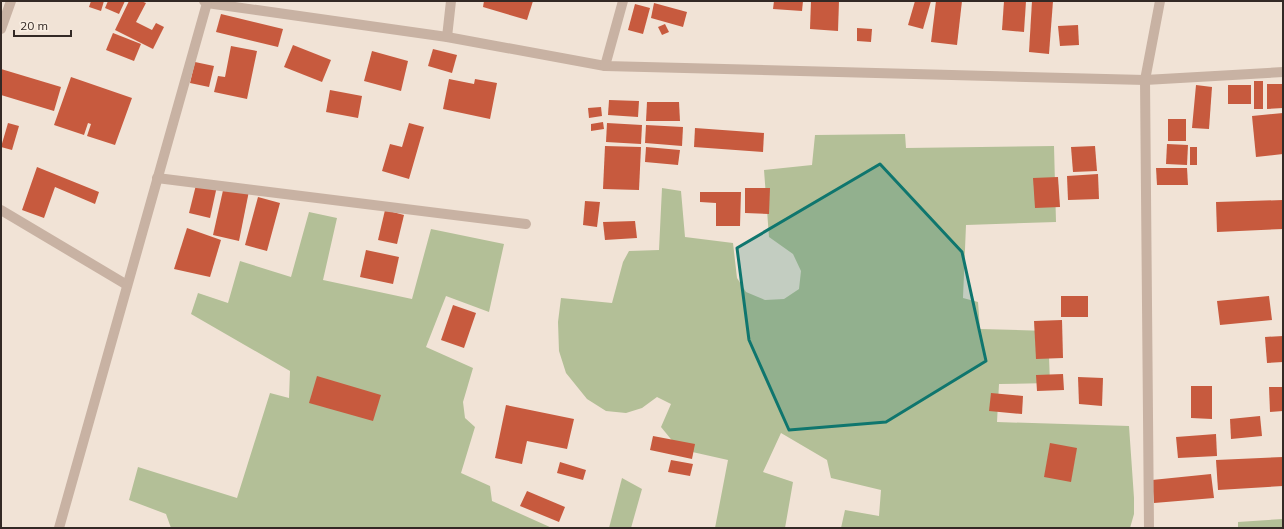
<svg xmlns="http://www.w3.org/2000/svg" width="1284" height="529" font-family="Mulish,sans-serif">
  <style>
    .green { fill: #b3bf97 }
    .building { fill: #c75a3e }
    .lines { fill: none; stroke-linecap: round; stroke-linejoin: round }
    .minor { stroke: #c8b2a3; stroke-width: 10 }
    .marked { fill: #0f766e; fill-opacity: 0.2; stroke: #0f766e; stroke-width: 3; stroke-linejoin: round }
  </style>
  <rect width="100%" height="100%" fill="#f1e3d6"/>
  <g class="green">
    <polygon points="905,134 906,148 1054,146 1056,222 966,225 963,298 978,302 980,329 1048,331 1050,383 999,384 997,422 1129,426 1134,498 1134,514 1130,528 841,528 845,510 879,516 881,490 831,478 827,460 781,433 763,472 793,482 785,528 715,528 728,460 679,449 661,427 671,404 657,397 642,408 626,413 606,411 587,399 566,373 559,351 558,322 561,298 612,303 623,262 629,251 659,250 662,188 681,191 685,237 733,243 737,278 746,292 765,300 784,299 799,289 801,271 793,254 769,237 764,170 812,165 815,135"/>
    <polygon points="309,212 337,218 323,280 412,299 431,229 504,244 489,312 446,296 426,347 473,368 463,402 465,418 475,427 461,473 490,486 492,501 552,528 171,528 166,514 129,500 138,467 237,498 270,393 289,398 290,371 191,314 198,293 228,303 240,261 291,277"/>
    <polygon points="622,478 642,489 631,528 609,528"/>
    <polygon points="1283,519 1283,528 1238,528 1238,522"/>
  </g>
  <g class="building">
    <polygon points="91,1 104,1 101,11 89,7"/>
    <polygon points="108,1 125,1 119,14 105,8"/>
    <polygon points="129,1 141,1 146,3 136,22 152,30 156,23 164,27 153,49 115,30"/>
    <polygon points="484,1 533,1 527,20 483,7"/>
    <polygon points="774,1 803,1 802,11 773,9"/>
    <polygon points="811,1 839,1 838,31 810,29"/>
    <polygon points="915,1 931,1 923,29 908,25"/>
    <polygon points="936,1 962,1 957,45 931,42"/>
    <polygon points="1004,1 1026,1 1024,32 1002,30"/>
    <polygon points="1032,1 1053,1 1049,54 1029,52"/>
    <polygon points="654,3 687,12 683,27 651,18"/>
    <polygon points="635,4 650,8 643,34 628,30"/>
    <polygon points="221,14 283,29 278,47 216,32"/>
    <polygon points="665,24 669,32 662,35 658,27"/>
    <polygon points="1078,25 1079,45 1060,46 1058,26"/>
    <polygon points="857,28 872,29 871,42 857,41"/>
    <polygon points="113,33 141,44 134,61 106,50"/>
    <polygon points="293,45 331,60 322,82 284,67"/>
    <polygon points="231,46 257,51 247,99 214,92 218,76 225,77"/>
    <polygon points="433,49 457,55 452,73 428,66"/>
    <polygon points="372,51 408,61 401,91 364,81"/>
    <polygon points="195,62 214,66 209,87 190,83"/>
    <polygon points="1,69 61,87 54,111 1,95"/>
    <polygon points="71,77 132,98 115,145 87,136 91,124 88,123 84,135 54,125"/>
    <polygon points="449,79 474,84 475,79 497,83 490,119 443,109"/>
    <rect x="1254" y="81" width="9" height="28"/>
    <polygon points="1267,84 1283,84 1283,108 1267,109"/>
    <polygon points="1196,85 1212,87 1209,129 1192,128"/>
    <rect x="1228" y="85" width="23" height="19"/>
    <polygon points="330,90 362,96 358,118 326,112"/>
    <polygon points="609,100 639,101 638,117 608,115"/>
    <polygon points="647,102 679,102 680,121 646,121"/>
    <polygon points="601,107 602,116 589,118 588,108"/>
    <polygon points="1283,113 1283,154 1256,157 1252,116"/>
    <rect x="1168" y="119" width="18" height="22"/>
    <polygon points="603,122 604,129 591,131 591,124"/>
    <polygon points="8,123 19,126 12,150 1,147"/>
    <polygon points="409,123 424,127 409,179 382,171 390,144 402,147"/>
    <polygon points="607,123 642,125 641,144 606,142"/>
    <polygon points="646,125 683,127 682,146 645,143"/>
    <polygon points="695,128 764,133 763,152 694,147"/>
    <polygon points="1167,144 1188,145 1187,165 1166,164"/>
    <polygon points="605,146 641,147 639,190 603,189"/>
    <polygon points="1095,146 1097,171 1073,172 1071,147"/>
    <polygon points="646,147 680,150 678,165 645,162"/>
    <rect x="1190" y="147" width="7" height="18"/>
    <polygon points="37,167 99,192 95,204 55,187 44,218 22,210"/>
    <polygon points="1156,168 1187,168 1188,185 1157,185"/>
    <polygon points="1098,174 1099,199 1068,200 1067,176"/>
    <polygon points="1058,177 1060,207 1035,208 1033,178"/>
    <polygon points="197,181 217,186 210,218 189,213"/>
    <polygon points="224,186 249,191 239,241 213,235"/>
    <polygon points="745,188 770,188 769,214 745,213"/>
    <polygon points="700,192 741,192 740,226 716,226 716,203 700,202"/>
    <polygon points="258,197 280,203 267,251 245,245"/>
    <polygon points="1283,200 1283,229 1217,232 1216,202"/>
    <polygon points="585,201 600,202 597,227 583,225"/>
    <polygon points="385,210 404,215 397,244 378,240"/>
    <polygon points="635,221 637,238 605,240 603,222"/>
    <polygon points="187,228 221,240 210,277 174,269"/>
    <polygon points="366,250 399,257 393,284 360,277"/>
    <rect x="1061" y="296" width="27" height="21"/>
    <polygon points="1269,296 1272,320 1220,325 1217,301"/>
    <polygon points="453,305 476,313 464,348 441,340"/>
    <polygon points="1062,320 1063,358 1036,359 1034,321"/>
    <polygon points="1283,336 1283,362 1267,363 1265,337"/>
    <polygon points="1063,374 1064,390 1037,391 1036,375"/>
    <polygon points="317,376 381,395 373,421 309,403"/>
    <polygon points="1078,377 1103,378 1102,406 1079,404"/>
    <polygon points="1191,386 1212,386 1212,419 1191,418"/>
    <polygon points="1269,387 1283,387 1283,411 1270,412"/>
    <polygon points="991,393 1023,396 1022,414 989,411"/>
    <polygon points="506,405 574,419 567,449 527,441 522,464 495,458"/>
    <polygon points="1260,416 1262,436 1231,439 1230,419"/>
    <polygon points="1216,434 1217,456 1178,458 1176,437"/>
    <polygon points="653,436 695,444 692,459 650,450"/>
    <polygon points="1050,443 1077,448 1071,482 1044,477"/>
    <polygon points="1283,457 1283,486 1218,490 1216,460"/>
    <polygon points="671,460 693,464 690,476 668,472"/>
    <polygon points="560,462 586,470 583,480 557,473"/>
    <polygon points="1211,474 1214,498 1154,503 1152,480"/>
    <polygon points="527,491 565,507 559,522 520,506"/>
  </g>
  <g class="lines">
    <g class="minor">
      <polyline points="204,1 207,3 447,37 605,66 1145,80 1283,72"/>
      <polyline points="1,29 11,1"/>
      <polyline points="447,37 451,1"/>
      <polyline points="605,66 623,1"/>
      <polyline points="157,178 526,224"/>
      <polyline points="1,210 127,285"/>
      <polyline points="59,528 207,3"/>
      <polyline points="1149,528 1145,80 1160,1"/>
    </g>
  </g>
  <path class="marked" d="M880 164 962 252 986 361 886 422 789 430 749 340 737 248Z"/>
  <rect width="1284" height="529" fill="none" stroke="#332925" stroke-width="4"/>
  <path d="M14 30v6h57v-6" fill="none" stroke="#332925" stroke-width="2"/>
  <text x="20" y="30" font-size="12" fill="#332925" stroke="#f9eee2" stroke-width="3" paint-order="stroke">20 m</text>
</svg>
